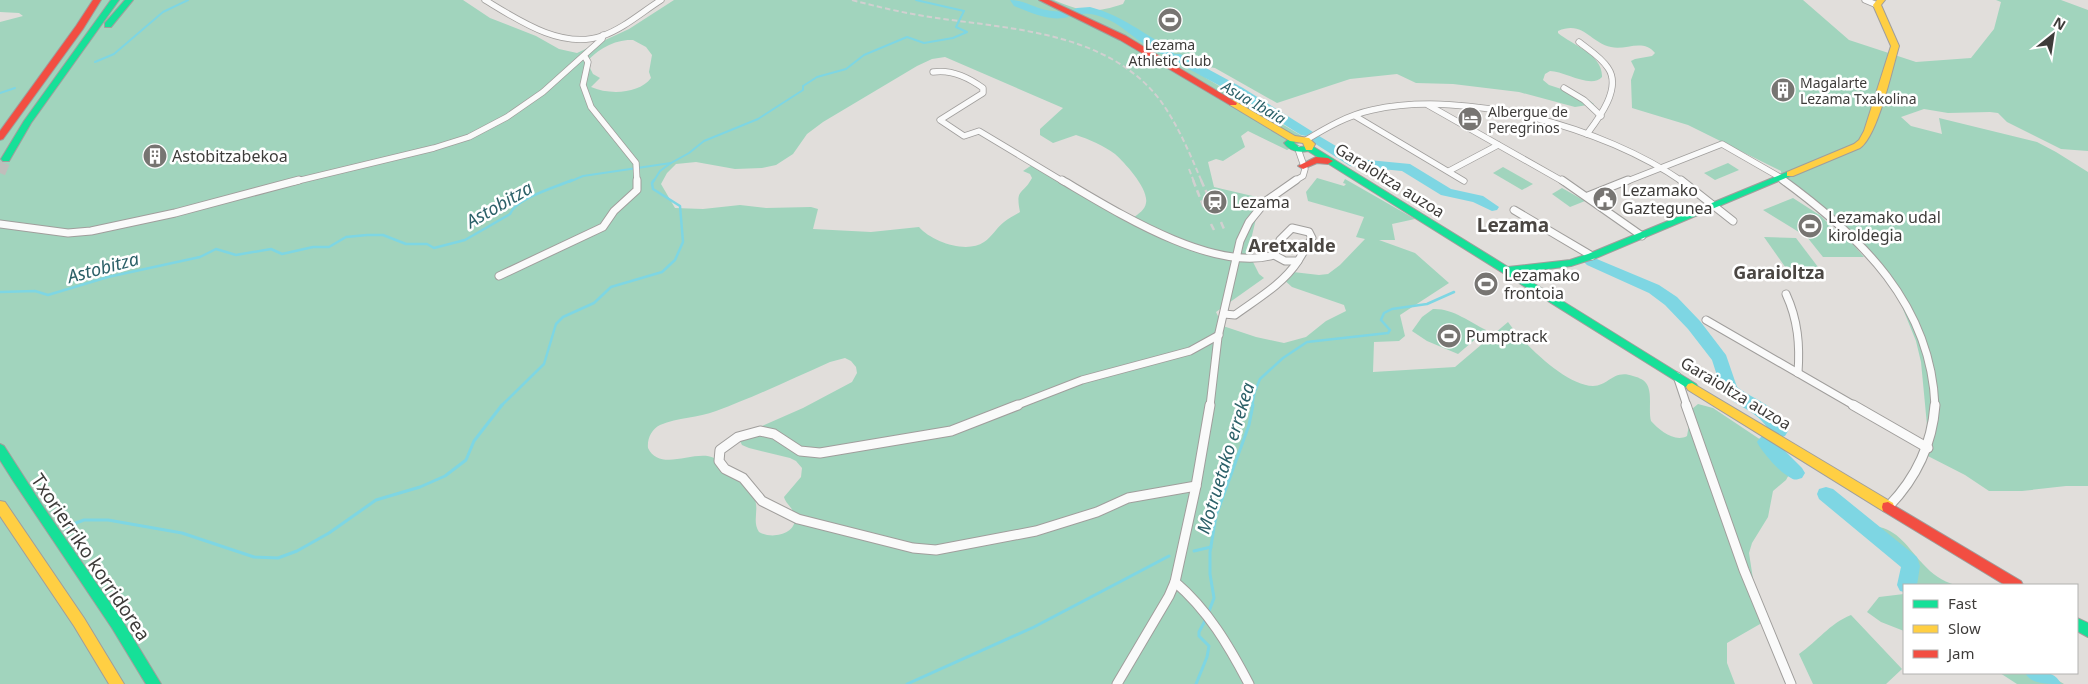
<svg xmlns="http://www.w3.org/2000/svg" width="2088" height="684" font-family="'Noto Sans',sans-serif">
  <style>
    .green { fill: #a1d4bd; fill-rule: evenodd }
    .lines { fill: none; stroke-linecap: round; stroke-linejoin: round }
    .stream-far2 { stroke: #7ed6e3; stroke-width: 2 }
    .stream-far1 { stroke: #7ed6e3; stroke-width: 2.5 }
    .stream { stroke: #7ed6e3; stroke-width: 3 }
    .river { fill: #7ed6e3; fill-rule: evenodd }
    .highway-tunnel { stroke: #c0bebb; stroke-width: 11; stroke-dasharray: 11 5.5; stroke-linecap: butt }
    .street-far2-casing { stroke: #a09e9c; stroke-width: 7 }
    .street-far1-casing { stroke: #a09e9c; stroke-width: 9 }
    .street-casing { stroke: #a09e9c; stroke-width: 11 }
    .fast-casing { stroke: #a09e9c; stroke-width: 2 }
    .slow-casing { stroke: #a09e9c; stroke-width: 2 }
    .jam-casing { stroke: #a09e9c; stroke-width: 2 }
    .street-far2 { stroke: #fafafa; stroke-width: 5.5 }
    .street-far1 { stroke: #fafafa; stroke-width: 7 }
    .street { stroke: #fafafa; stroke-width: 9 }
    .fast { fill: #16e098; fill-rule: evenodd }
    .slow { fill: #ffcf43; fill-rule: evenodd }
    .jam { fill: #f24e42; fill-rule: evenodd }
    .rail-far1 { stroke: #d1d0d0; stroke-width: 2; stroke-dasharray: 5.5 3; stroke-linecap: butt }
    .rail { stroke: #d1d0d0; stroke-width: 2.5; stroke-dasharray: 7 4; stroke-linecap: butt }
    .labels { text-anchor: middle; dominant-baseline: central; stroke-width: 5; stroke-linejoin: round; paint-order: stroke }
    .far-poi-label { font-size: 14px; fill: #3e3c3a; stroke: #fff; text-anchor: start }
    .far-water-label { font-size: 15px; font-style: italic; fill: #2b6068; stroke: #fff }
    .poi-label { font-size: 16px; fill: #3e3c3a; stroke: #fff; text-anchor: start }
    .street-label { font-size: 16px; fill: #3e3c3a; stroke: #fff }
    .water-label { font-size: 18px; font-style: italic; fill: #2b6068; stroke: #fff }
    .neighbourhood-label { font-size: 18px; font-weight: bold; fill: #4b4743; stroke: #fff }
    .quarter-label { font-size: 19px; font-weight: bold; fill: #4b4743; stroke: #fff }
    .near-street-label { font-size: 19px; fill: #3e3c3a; stroke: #fff }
  </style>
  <rect width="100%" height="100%" fill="#e1dedb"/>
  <g class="green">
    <path d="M0 0H463L490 18 536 36 559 49 577 53 629 29 674 0H1054C1082 12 1093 14 1123 4L1125 0H1803L1849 40 1916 62 1971 58 1994 29 2001 2 1996 0H2061L2088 10V151L2061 149 2007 122 1998 113 1990 112 1948 113 1924 109 1901 117 1911 126 1942 134 1939 118 2037 142 2056 152 2088 172V486H2066L2022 491H1989L1965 475 1922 453 1927 425 1921 362 1916 341 1894 287 1843 225 1827 210 1782 181 1781 171 1688 125 1632 108 1631 80 1635 69 1631 61 1635 59 1652 56 1655 53C1643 38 1625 51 1611 47 1590 43 1584 20 1558 31V33C1572 45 1603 54 1602 77 1591 89 1564 71 1550 71L1545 74 1543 80 1549 85 1583 96 1594 104 1575 107 1519 92 1453 84 1416 83 1397 74 1350 79 1277 103 1215 68 1196 65V69L1206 78 1307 139 1287 150 1248 131 1241 136 1245 147 1223 161 1216 159 1208 162 1214 187 1261 198 1248 252 1259 274 1264 278 1216 312 1223 326 1256 337 1284 343 1306 337 1326 321 1346 311 1344 305 1292 287 1282 278 1293 272 1319 275 1328 274 1340 265 1365 239 1356 237 1364 217 1308 201 1306 192 1317 178 1344 186 1346 184 1343 183 1345 179 1415 219 1392 224 1395 240H1379L1415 253 1449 283 1400 315 1405 336 1399 341 1374 342 1373 372 1455 367 1508 322C1523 343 1566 386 1593 386 1609 386 1613 369 1633 376 1637 377 1643 379 1646 383 1653 392 1648 410 1651 421 1659 430 1675 443 1687 436L1692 409 1698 404 1713 408 1764 442 1767 447 1792 469 1786 480 1773 491 1768 517 1752 543 1749 553 1753 579 1767 620 1727 643V663L1735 684H0V22L23 16 19 13 0 12ZM633 40 646 47 652 55 649 72 651 78C639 94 609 95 591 87L600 78 593 74 587 62C597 49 616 39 633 40ZM945 57 1063 108 1040 129V135L1053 143 1076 135C1089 139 1104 146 1115 154 1125 163 1149 189 1146 203 1145 210 1138 214 1133 218L1032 165 1023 171 1030 174 1032 178C1023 195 1015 188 1020 212 1015 215 1009 218 1004 222 996 228 992 237 984 242 967 254 932 242 919 227L871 232 813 229 818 209 811 207 766 208 740 205 703 209 675 208 661 184 667 173 676 164 696 162 735 169 762 168 776 165 793 154 807 134 823 122 917 66 932 59ZM845 358 851 361 856 367 857 373 852 382 803 408 753 430 740 441 742 445 749 448 790 458 796 461 802 468 801 477 784 497C786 504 793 508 794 514 800 534 772 540 759 532 752 521 759 511 755 500 746 486 730 464 714 458 695 449 660 473 648 448 647 438 652 429 660 425 678 417 698 418 716 411 754 397 792 379 830 362Z"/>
    <polygon points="1728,163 1739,170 1715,180 1704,173"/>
    <polygon points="1503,167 1533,184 1522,190 1493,173"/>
    <polygon points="1562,188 1585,201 1570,207 1552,194"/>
    <polygon points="1793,198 1821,216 1834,229 1844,234 1864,257 1823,257 1807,237 1763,210"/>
    <polygon points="1764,237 1796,238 1821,271 1788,271"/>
    <path d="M1433 309C1452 308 1470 322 1486 330L1458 354 1427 341 1412 331 1422 317Z"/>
    <path d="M1875 526C1899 530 1907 547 1923 564 1932 574 1942 581 1955 585H1904V576L1908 566 1869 539 1866 533 1867 529Z"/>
    <polygon points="1904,594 1904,631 1881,622 1867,612 1879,597"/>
    <path d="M1851 615 1902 669 1886 684H1813L1799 654C1818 641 1829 624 1851 615Z"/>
    <polygon points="2000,673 2046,673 2064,684 2017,684"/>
  </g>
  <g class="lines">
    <g class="stream-far2">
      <polyline points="95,62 114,54 163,12 188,0"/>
      <polyline points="0,93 15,88"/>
      <polyline points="569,182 583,176 671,163 689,153 704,141 758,119 803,90 803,86 817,77 846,69 864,55 907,37 924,43 953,38 967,32 956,27 964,11 916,0"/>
      <polyline points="653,182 660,171 671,163"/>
    </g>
    <g class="stream-far1">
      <path d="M0 292 35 291 48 295 108 277 200 257 216 249 236 255 271 249 282 254 313 247H329L346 237 367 235H383L406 244H427L434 248 465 240 510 214C516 198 557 187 572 180"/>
      <polyline points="501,406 544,364 556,324 563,317 594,303 611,287 662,272 675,260 683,242 680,206 653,189 652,183 654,180"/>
      <polyline points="1252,406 1255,391 1260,379 1283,358 1307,342 1388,333 1390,330 1381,320 1384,313 1392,309 1427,304 1454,292"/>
    </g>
    <g class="stream">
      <polyline points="69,529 76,523 84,520 108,520 182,533 254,557 278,558 297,551 329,533 376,500 420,487 445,476 466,460 474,441 502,405"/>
      <polyline points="1194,551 1211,547"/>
      <polyline points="1208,614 1214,598 1210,574 1210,552 1216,516 1249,425 1253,405"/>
      <polyline points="907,684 1034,627 1169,556"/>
      <polyline points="1196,684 1207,657 1209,646 1199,636 1199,632 1206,619"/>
    </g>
    <g class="river">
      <path d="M1010 0C1023 0 1033 7 1046 10 1054 12 1064 10 1070 15L1068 17C1050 22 1031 13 1014 6Z"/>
      <path d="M1090 7C1122 15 1145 35 1173 50L1174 54H1180L1243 88 1313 132 1306 136 1301 135 1235 94 1172 60 1171 56C1151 55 1129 30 1111 21 1105 18 1096 14 1089 14 1082 13 1077 17 1071 11L1077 8Z"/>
      <polygon points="1319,136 1358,159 1410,164 1451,189 1483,196 1499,207 1497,210 1492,211 1473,202 1441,195 1402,171 1350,166 1314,143 1312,140"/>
      <path d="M1592 257 1659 285 1677 297 1700 321 1726 355 1737 387C1755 401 1780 406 1788 431L1785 436 1779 438 1775 436 1777 440 1776 442 1802 468 1805 473 1802 478C1798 479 1795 481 1791 478 1780 473 1762 452 1757 442 1761 436 1765 432 1772 435 1759 411 1743 410 1723 394L1712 360 1688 329 1665 305 1649 293 1587 265 1584 262 1587 259Z"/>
      <polygon points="1826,487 1833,489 1917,557 1920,566 1917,585 1904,585 1904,592 1900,591 1897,585 1901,567 1819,499 1817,494 1819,489"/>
      <path d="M2025 673C2039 673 2054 669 2061 684 2046 684 2031 684 2025 673Z"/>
    </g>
    <polyline class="highway-tunnel" points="0,173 6,159"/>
    <defs>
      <g id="street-far2">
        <path d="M485 0C518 20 562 50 602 36 623 29 642 12 661 0"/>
        <polyline points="1865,0 1877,5"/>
        <path d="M1579 42C1589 50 1601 57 1608 68 1622 88 1599 118 1587 134"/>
        <polyline points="585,57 588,62 583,85 591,107 636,163 637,182"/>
        <path d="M933 72C952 69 968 77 983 88V93L940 120 964 136 979 131 1064 182"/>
        <polyline points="1564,88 1584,100 1601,116"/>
        <polyline points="1428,105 1564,182"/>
        <polyline points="1355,116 1464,181"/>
        <path d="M1306 140C1326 128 1348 115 1372 110 1467 89 1603 127 1683 182"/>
        <polyline points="1449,171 1498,145"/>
        <polyline points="1781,179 1785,182"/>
        <polyline points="293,182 434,148 469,137 507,117 543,92 602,39 603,35"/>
        <polyline points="1293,182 1303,176 1305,169 1298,149"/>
        <polyline points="1625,182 1722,144 1783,179"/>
      </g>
      <g id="street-far1">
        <path d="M1062 180C1115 211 1212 273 1274 255"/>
        <polyline points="1562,180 1642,236"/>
        <polyline points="1681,180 1733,221"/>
        <path d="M1783 180C1861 237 1931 304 1935 406"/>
        <polyline points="1588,196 1628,180"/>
        <polyline points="1514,210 1592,256"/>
        <polyline points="0,224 68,233 91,231 175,213 299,180"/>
        <polygon points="1292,228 1309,232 1312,238 1298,261 1285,261 1274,255 1280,240"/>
        <polyline points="499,276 603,227 614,211 637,190 637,180"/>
        <path d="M1786 294C1798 320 1800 345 1798 373"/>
        <path d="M1224 314 1235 315C1257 299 1283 284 1298 261"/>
        <polyline points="1706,320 1855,406"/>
        <polyline points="1677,376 1687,406"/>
        <polyline points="1015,406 1082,380 1190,351 1219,335"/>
        <polyline points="1210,406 1218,337 1240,241 1249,222 1266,201 1296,180"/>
      </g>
      <g id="street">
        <polyline points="1018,405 951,431 820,453 800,451 774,434 760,431 738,437 720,450 719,461 725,469 743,478 762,501 798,519 913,548 936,550 1036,531 1097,512 1128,498 1196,486"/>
        <polyline points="1686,405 1744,570 1791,684"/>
        <polyline points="1853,405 1928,448"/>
        <path d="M1889 506C1917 477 1932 445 1935 405"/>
        <path d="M1175 582C1208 610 1229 646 1249 684"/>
        <polyline points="1117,684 1169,596 1175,582 1196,486 1210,405"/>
      </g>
      <g id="fast">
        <polygon points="111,0 119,0 31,123 9,161 3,161 1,159 24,121"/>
        <polygon points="125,0 133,0 111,27 105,27 105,23"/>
        <path d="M1293 136 1298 139 1294 143 1299 147 1312 146 1508 267 1570 260 1588 254 1787 172H1793L1795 174 1596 258 1571 266 1517 273 1696 384 1698 387 1696 390 1692 391 1308 151C1298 153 1290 151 1284 143Z"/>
        <polygon points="0,444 4,446 42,505 122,620 161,684 146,684 112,628 14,482 0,460"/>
        <polygon points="2077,618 2088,623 2088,637 2077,631"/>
      </g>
      <g id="slow">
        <path d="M1877 0H1885L1881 5 1899 46C1892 69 1878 136 1860 148L1793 176H1787V172L1854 144 1859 140 1864 131 1891 46 1873 5Z"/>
        <polygon points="1233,100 1295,136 1309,138 1315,144 1312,150 1306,150 1303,143 1290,141 1230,105 1230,101"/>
        <polygon points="1692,383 1893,503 1894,507 1893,511 1888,512 1883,511 1688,390 1686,387 1688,384"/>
        <polygon points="0,501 5,502 84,618 124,684 109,684 74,626 0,516"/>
      </g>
      <g id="jam">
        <polygon points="93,0 101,0 83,29 3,139 0,140 0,131 76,26"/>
        <polygon points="1039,0 1049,0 1126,36 1237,103 1236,105 1230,105 1120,40"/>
        <polygon points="1316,157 1328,158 1333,161 1328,164 1317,163 1303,169 1298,166"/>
        <polygon points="1888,502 2021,581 2023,585 2005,585 1883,511 1882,507 1883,503"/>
      </g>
    </defs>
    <use href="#street-far2" class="street-far2-casing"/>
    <use href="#street-far1" class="street-far1-casing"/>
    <use href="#street" class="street-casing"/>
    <use href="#fast" class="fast-casing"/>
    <use href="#slow" class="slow-casing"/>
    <use href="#jam" class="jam-casing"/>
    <use href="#street-far2" class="street-far2"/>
    <use href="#street-far1" class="street-far1"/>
    <use href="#street" class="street"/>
    <use href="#fast" class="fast"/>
    <use href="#slow" class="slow"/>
    <use href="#jam" class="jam"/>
    <g class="rail-far1">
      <path d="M852 0C878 7 904 13 930 17 1009 29 1107 31 1160 100 1178 125 1190 154 1202 182"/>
      <polyline points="1189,169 1194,182"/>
    </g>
    <g class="rail">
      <polyline points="1193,180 1204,208"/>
      <polyline points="1201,180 1213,207"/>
      <polyline points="1221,222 1224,229"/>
      <polyline points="1211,224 1214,230"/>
    </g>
  </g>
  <defs>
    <symbol id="stadium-disc" viewBox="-11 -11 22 22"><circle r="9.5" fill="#777572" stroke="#fff"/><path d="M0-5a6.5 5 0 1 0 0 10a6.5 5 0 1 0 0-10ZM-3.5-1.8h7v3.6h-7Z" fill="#fff"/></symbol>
    <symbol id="building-disc" viewBox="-11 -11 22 22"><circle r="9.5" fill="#777572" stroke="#fff"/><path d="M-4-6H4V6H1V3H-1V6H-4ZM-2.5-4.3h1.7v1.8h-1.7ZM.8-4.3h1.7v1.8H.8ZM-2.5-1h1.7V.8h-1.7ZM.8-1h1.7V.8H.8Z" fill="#fff"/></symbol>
    <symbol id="hotel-disc" viewBox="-11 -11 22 22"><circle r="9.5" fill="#777572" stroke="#fff"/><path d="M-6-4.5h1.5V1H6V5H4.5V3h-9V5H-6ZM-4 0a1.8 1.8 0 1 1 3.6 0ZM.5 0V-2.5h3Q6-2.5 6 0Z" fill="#fff"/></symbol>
    <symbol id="civic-disc" viewBox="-11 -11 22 22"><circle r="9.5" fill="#777572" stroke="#fff"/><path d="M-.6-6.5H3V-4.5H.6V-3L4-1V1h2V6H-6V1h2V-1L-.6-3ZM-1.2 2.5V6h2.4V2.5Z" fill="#fff"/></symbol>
    <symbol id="station-disc" viewBox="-11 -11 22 22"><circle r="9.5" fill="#777572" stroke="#fff"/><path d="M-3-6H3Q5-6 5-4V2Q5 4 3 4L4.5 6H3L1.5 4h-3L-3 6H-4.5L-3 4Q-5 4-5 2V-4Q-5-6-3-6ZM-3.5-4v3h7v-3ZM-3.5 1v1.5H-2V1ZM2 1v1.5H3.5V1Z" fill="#fff"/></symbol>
  </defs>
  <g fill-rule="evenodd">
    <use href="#stadium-disc" x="1156" y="6" width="28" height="28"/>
    <use href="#building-disc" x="1769" y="76" width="28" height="28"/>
    <use href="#hotel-disc" x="1456" y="105" width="28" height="28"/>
    <use href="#building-disc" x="141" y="142" width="28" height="28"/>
    <use href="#civic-disc" x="1591" y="185" width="28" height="28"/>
    <use href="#station-disc" x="1201" y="188" width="28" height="28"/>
    <use href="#stadium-disc" x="1796" y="212" width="28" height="28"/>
    <use href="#stadium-disc" x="1472" y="270" width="28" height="28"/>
    <use href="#stadium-disc" x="1435" y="322" width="28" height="28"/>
  </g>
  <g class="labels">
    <g class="far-poi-label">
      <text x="1170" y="44" text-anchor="middle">Lezama<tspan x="1170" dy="16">Athletic Club</tspan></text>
      <text x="1800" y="82">Magalarte<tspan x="1800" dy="16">Lezama Txakolina</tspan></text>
      <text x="1488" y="111">Albergue de<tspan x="1488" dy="16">Peregrinos</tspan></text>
    </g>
    <g class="far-water-label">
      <text transform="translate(1254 102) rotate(30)">Asua Ibaia</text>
    </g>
    <g class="poi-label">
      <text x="172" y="156">Astobitzabekoa</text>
      <text x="1622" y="190">Lezamako<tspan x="1622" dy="18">Gaztegunea</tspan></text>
      <text x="1232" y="202">Lezama</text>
      <text x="1828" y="217">Lezamako udal<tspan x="1828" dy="18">kiroldegia</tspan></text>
      <text x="1504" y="275">Lezamako<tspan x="1504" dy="18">frontoia</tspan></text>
      <text x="1466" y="336">Pumptrack</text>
    </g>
    <g class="street-label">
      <text transform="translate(1390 180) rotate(32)">Garaioltza auzoa</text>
      <text transform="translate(1736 393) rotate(31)">Garaioltza auzoa</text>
    </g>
    <g class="water-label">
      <text transform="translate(499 204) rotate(-30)">Astobitza</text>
      <text transform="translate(103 267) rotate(-15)">Astobitza</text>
      <text transform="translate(1225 458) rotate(-73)">Motruetako errekea</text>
    </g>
    <g class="neighbourhood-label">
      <text x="1292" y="245">Aretxalde</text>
      <text x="1779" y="272">Garaioltza</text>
    </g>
    <g class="quarter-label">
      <text x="1513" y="225">Lezama</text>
    </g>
    <g class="near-street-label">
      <text transform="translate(91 557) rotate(56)">Txorierriko korridorea</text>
    </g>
  </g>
  <rect x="1903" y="584" width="175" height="90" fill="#ffffff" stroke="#b2b1b0"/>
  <rect x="1913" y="600" width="25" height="8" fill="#16e098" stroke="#b2b1b0"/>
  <text x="1948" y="609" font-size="15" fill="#3e3c3a">Fast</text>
  <rect x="1913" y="625" width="25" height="8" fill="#ffcf43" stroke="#b2b1b0"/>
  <text x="1948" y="634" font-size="15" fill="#3e3c3a">Slow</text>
  <rect x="1913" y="650" width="25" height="8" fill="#f24e42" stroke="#b2b1b0"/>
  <text x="1948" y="659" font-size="15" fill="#3e3c3a">Jam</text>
  <g transform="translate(2053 35) rotate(30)" stroke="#ffffff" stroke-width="4" paint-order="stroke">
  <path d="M0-4L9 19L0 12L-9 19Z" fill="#3e3c3a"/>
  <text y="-8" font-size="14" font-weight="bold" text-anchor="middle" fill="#3e3c3a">N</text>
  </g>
</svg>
